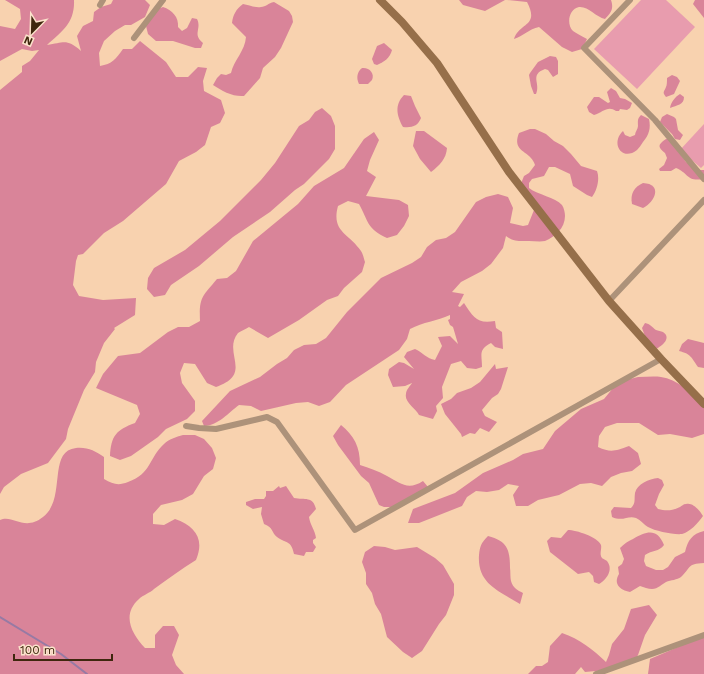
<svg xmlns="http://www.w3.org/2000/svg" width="704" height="674" font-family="'Work Sans',sans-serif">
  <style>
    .green { fill: #e89cae }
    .forest { fill: #d98499 }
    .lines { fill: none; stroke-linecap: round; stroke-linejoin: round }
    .stream { stroke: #977aa4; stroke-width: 2 }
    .street { stroke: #ad927a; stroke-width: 6 }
    .secondary { stroke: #966f4a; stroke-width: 8 }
  </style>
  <rect width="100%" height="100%" fill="#f8d2af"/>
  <g class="green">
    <polygon points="641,0 666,0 695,27 637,89 594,49"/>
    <polygon points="704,124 704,165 701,168 680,150"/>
  </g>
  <g class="forest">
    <path d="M5 0H74C75 23 62 31 47 45 64 43 66 38 81 51L77 36 83 26 93 21 94 12 101 7 111 4 113 0H145L150 5 145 17 131 25H125L115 31 104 41 99 53 100 66C112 64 116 59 123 49H132L140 41 166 62 176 77H188L198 67 207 68 203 81 204 91 221 100 225 113 220 123 211 127 205 145 196 152 179 161 166 184 123 221 104 233 83 254 78 255 76 261 73 285 79 296 103 300 136 298 135 315 114 328 115 329 104 343 96 362 95 372 84 390 68 429 66 439 48 463 21 474 4 487 0 494V90L22 72V66L30 61 39 50 32 51 22 49 0 61V26L15 29 21 19 20 9Z"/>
    <polygon points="459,0 505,0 485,11 463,5"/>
    <path d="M507 0H611C614 9 611 13 605 19 596 17 588 6 579 7 569 9 566 24 573 31 577 34 582 36 587 39L582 49 572 52 562 47 539 27C529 29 523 36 514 39 519 22 540 27 527 2Z"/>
    <polygon points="695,0 704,0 704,18 693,4"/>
    <path d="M274 2 289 11 292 16 293 22 281 48 275 57 263 68 260 78 244 96C233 97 222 91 213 85L217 78 221 74 226 75 231 73C234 60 245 51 246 37L232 23C233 15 236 9 243 4 249 5 255 8 261 7 266 7 268 3 274 2Z"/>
    <path d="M163 7C172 10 179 17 178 27L182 31 187 28 192 18 197 19C202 29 192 34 203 43L201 48H195L173 41H156L148 34 146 26 158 9Z"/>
    <path d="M384 43 392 50C390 58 384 62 377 65L374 64 372 59 377 46Z"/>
    <path d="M550 56 556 57 558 61V74L553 77 548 70 545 69C529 75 541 83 536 94H534L531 86 529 75 530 73 538 62Z"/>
    <path d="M362 68C369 67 375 73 372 80L368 84H359C356 78 357 72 362 68Z"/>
    <path d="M672 75 677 77 680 81 674 94 666 97C662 92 664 92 666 87 667 85 667 81 667 78Z"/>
    <path d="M611 88 616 91 620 98 625 99 632 103 630 108 627 110 620 109 619 111H616C608 105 603 112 594 115L589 112 587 107 594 97H599L608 103 610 102 607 92Z"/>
    <path d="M680 94 684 97C684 105 677 105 670 108 671 102 675 97 680 94Z"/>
    <path d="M404 95 411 96 415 106 421 118C418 126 412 128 403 127 397 116 394 105 404 95Z"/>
    <polygon points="322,108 331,116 335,126 335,149 329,159 304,184 295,190 270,212 233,237 199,266 171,285 165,295 154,297 147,289 148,278 154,268 185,250 220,221 261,180 275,163 299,126 309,120 315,112"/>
    <polygon points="667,114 674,117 676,119 678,130 683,135 680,140 675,139 672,134 660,122 662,117"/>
    <path d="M641 115 649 119C651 128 649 135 643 142 641 145 639 148 637 150 622 162 610 143 623 131L625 135 630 137 635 135C635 132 638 129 638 126 638 121 637 119 641 115Z"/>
    <path d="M530 129H535L546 134 554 141 563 146 571 154 581 166 597 171C600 179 597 190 592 197L587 195 573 186 570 174 555 167H549L544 176 532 179 529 183V188C538 195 555 197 562 205 564 208 565 213 565 216 565 228 555 237 545 241 540 242 534 241 529 241 520 241 514 242 506 236L503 248 491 264 482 271 461 282 452 292 464 294 458 306 460 307 464 303C474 318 477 324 495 321L496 328 502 332 503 349 495 347 491 343C478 350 482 354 482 367L476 369 467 368 461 361 451 364 442 387 443 398 436 406 437 411 433 419 419 415C416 409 404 402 406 394 406 390 410 386 412 383L405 386 393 387 388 375 389 369 399 362 404 363 414 369 404 357 407 352 415 349C422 352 427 359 435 360L442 346 438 337 450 336 458 344 453 327 450 325 448 320 450 319V315C437 321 423 322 410 329L407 339 399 350 346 385 330 402 319 406 308 402 296 403 261 411 251 406 239 405C228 413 219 425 204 426L202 421 230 391 260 377 277 364 287 358 294 350 304 345 316 344 326 338 347 312 381 278 412 263 421 257 427 247 436 240 446 238 455 232 476 202 486 197 498 194 508 197 513 208 510 223 523 226 528 225 534 210 520 186 524 176 529 173 535 165C531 150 511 153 519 133Z"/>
    <path d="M416 131H424L447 148C446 159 440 165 431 172L420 159 413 146Z"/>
    <path d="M374 132 379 140 370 160 367 171 376 177 366 196 399 200 408 205 409 216 404 226 397 235 387 238C366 228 369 222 359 204L348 201 338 206C331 232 349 233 361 251 363 254 364 259 365 262L362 272 344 288 338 296 327 300 299 320 268 338 249 327C246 329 241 331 238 333 222 353 254 374 216 387L207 383 195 364 184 363 180 373 182 383 195 401V411L187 419 166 429 158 437 131 456 120 460 110 456C111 436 116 430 135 423L140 414 137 405 96 388 103 374 118 356 140 353 168 332 178 327H189L200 321C199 297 202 297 217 279L227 278 236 271 253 241 298 204 314 186 344 168 364 139Z"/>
    <path d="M666 139H669L686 162 700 170H704V179C686 182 689 173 676 168L671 171H660L659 169 664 165 667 158 665 153C658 147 657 145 666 139Z"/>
    <path d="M643 183C663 184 655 202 643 208L632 204C630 194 634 187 643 183Z"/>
    <path d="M645 323C650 324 652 327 656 330 658 331 661 331 663 332 672 338 662 346 656 349L646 339 642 328Z"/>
    <path d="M688 339 704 343V368L698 367C691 357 691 354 679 351L682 344Z"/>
    <polygon points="495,364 496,369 508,367 501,389 498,394 492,398 482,410 485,416 497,422 489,432 480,428 475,434 470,433 462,437 461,434 445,414 441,404 451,399 457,393 471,388 480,382"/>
    <path d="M638 377C646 377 654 376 661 377 677 379 691 393 704 403V434L692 438 670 434 658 435 639 423H617L605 427 599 436 598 447C611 453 615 451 629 446L638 453 641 464 632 471 621 473 611 477 602 486 591 483 580 484 559 495 538 500 528 506H516L513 495 519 486 508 484 499 490 487 492 476 491 467 497 462 506 419 523H408L413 509 455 493 483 473 513 460 523 454 543 449 555 431 581 409 604 399 618 382Z"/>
    <path d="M341 425C354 436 360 446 360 465 369 468 378 471 387 476 400 483 408 491 423 481L428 487 397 507H384L379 505 369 483 361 476 338 445 333 436Z"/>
    <path d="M183 435H195L204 439 212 448 216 458 213 469 204 476 193 494 182 500 161 505 153 514V524L164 525 175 519C195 526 205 539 196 560 181 569 168 579 154 589 150 593 143 595 139 599 121 615 132 634 145 648H155V635L163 626H174L179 635 172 655 176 665 184 674H0V520C13 514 24 532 43 517 67 499 47 451 76 448 88 447 95 451 104 457V479C113 484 118 486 128 482 152 473 148 459 164 444 169 439 176 437 183 435Z"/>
    <path d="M658 478 662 480 664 485 659 494 655 505 658 509C666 511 672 511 680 507 682 506 683 504 686 504 693 502 700 511 703 516 698 523 690 532 682 534 674 535 655 531 648 527 644 525 641 520 636 518 628 515 623 522 612 517L611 511 614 507 631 508C636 503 634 500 635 493 637 484 649 479 658 478Z"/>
    <path d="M279 486 280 488 286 486 294 498C305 500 313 496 316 509L309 517C310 525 315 530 316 538L313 540V543L316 547 313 552H306L304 556 294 554C291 540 287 544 277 537 271 532 274 528 264 524L261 514 262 507 253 509 246 505V502L255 499H264L266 496V491H273Z"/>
    <path d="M568 530C576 530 598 537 601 545 602 549 599 554 602 558 602 558 607 561 607 561 614 570 606 580 599 584L594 582 593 576 589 572 578 574 550 552 547 541 551 537 561 538Z"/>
    <path d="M704 531V563C686 564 692 567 681 577 677 580 671 580 666 582 662 584 658 589 652 589 648 589 644 587 640 586L630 592C620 590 613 584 619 574L618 567 622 564 624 559 620 548C624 544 628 541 633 539 647 531 657 528 664 545 659 552 652 550 645 555L644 561 646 566 656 570H663L668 567 675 557 685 552C688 540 692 534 704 531Z"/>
    <path d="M488 536C507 541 510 549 510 568 511 575 509 582 515 588 517 590 521 592 523 593L520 604C499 591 477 584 479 555 480 546 481 543 488 536Z"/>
    <polygon points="374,546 385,547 395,550 417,547 435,558 443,565 454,584 454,595 446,615 439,624 422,651 412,658 403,652 387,637 381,614 375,604 372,593 366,584 366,573 362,562 365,552"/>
    <path d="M649 605 657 615 645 635 638 655 635 660 607 670 585 672 581 667 575 674H528L536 666H542L548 662 550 646 562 633C580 639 592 649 606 662L609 655 612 644 624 629 631 609Z"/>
    <polygon points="704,636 704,674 648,674 650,659"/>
  </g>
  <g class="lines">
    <polyline class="stream" points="0,617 61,654 87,674"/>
    <g class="street">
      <polyline points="630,0 584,48 655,120 704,179"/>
      <polyline points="100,5 103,0"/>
      <polyline points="134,38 163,0"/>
      <polyline points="609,301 704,200"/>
      <polyline points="186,426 199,428 216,429 267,417 277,422 355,530 661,359"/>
      <polyline points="596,674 704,635"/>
    </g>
    <polyline class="secondary" points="380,0 402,22 437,63 509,172 609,301 661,359 704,404"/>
  </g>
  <g transform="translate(32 32) rotate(203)" stroke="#fbe2cb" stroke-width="3" paint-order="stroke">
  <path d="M0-3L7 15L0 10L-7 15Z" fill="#3f270e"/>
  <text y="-6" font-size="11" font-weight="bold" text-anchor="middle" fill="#3f270e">N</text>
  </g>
  <path d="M14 654v6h98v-6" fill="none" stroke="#3f270e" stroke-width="2"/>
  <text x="20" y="654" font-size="12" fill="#3f270e" stroke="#fbe2cb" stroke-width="3" paint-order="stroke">100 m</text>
</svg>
